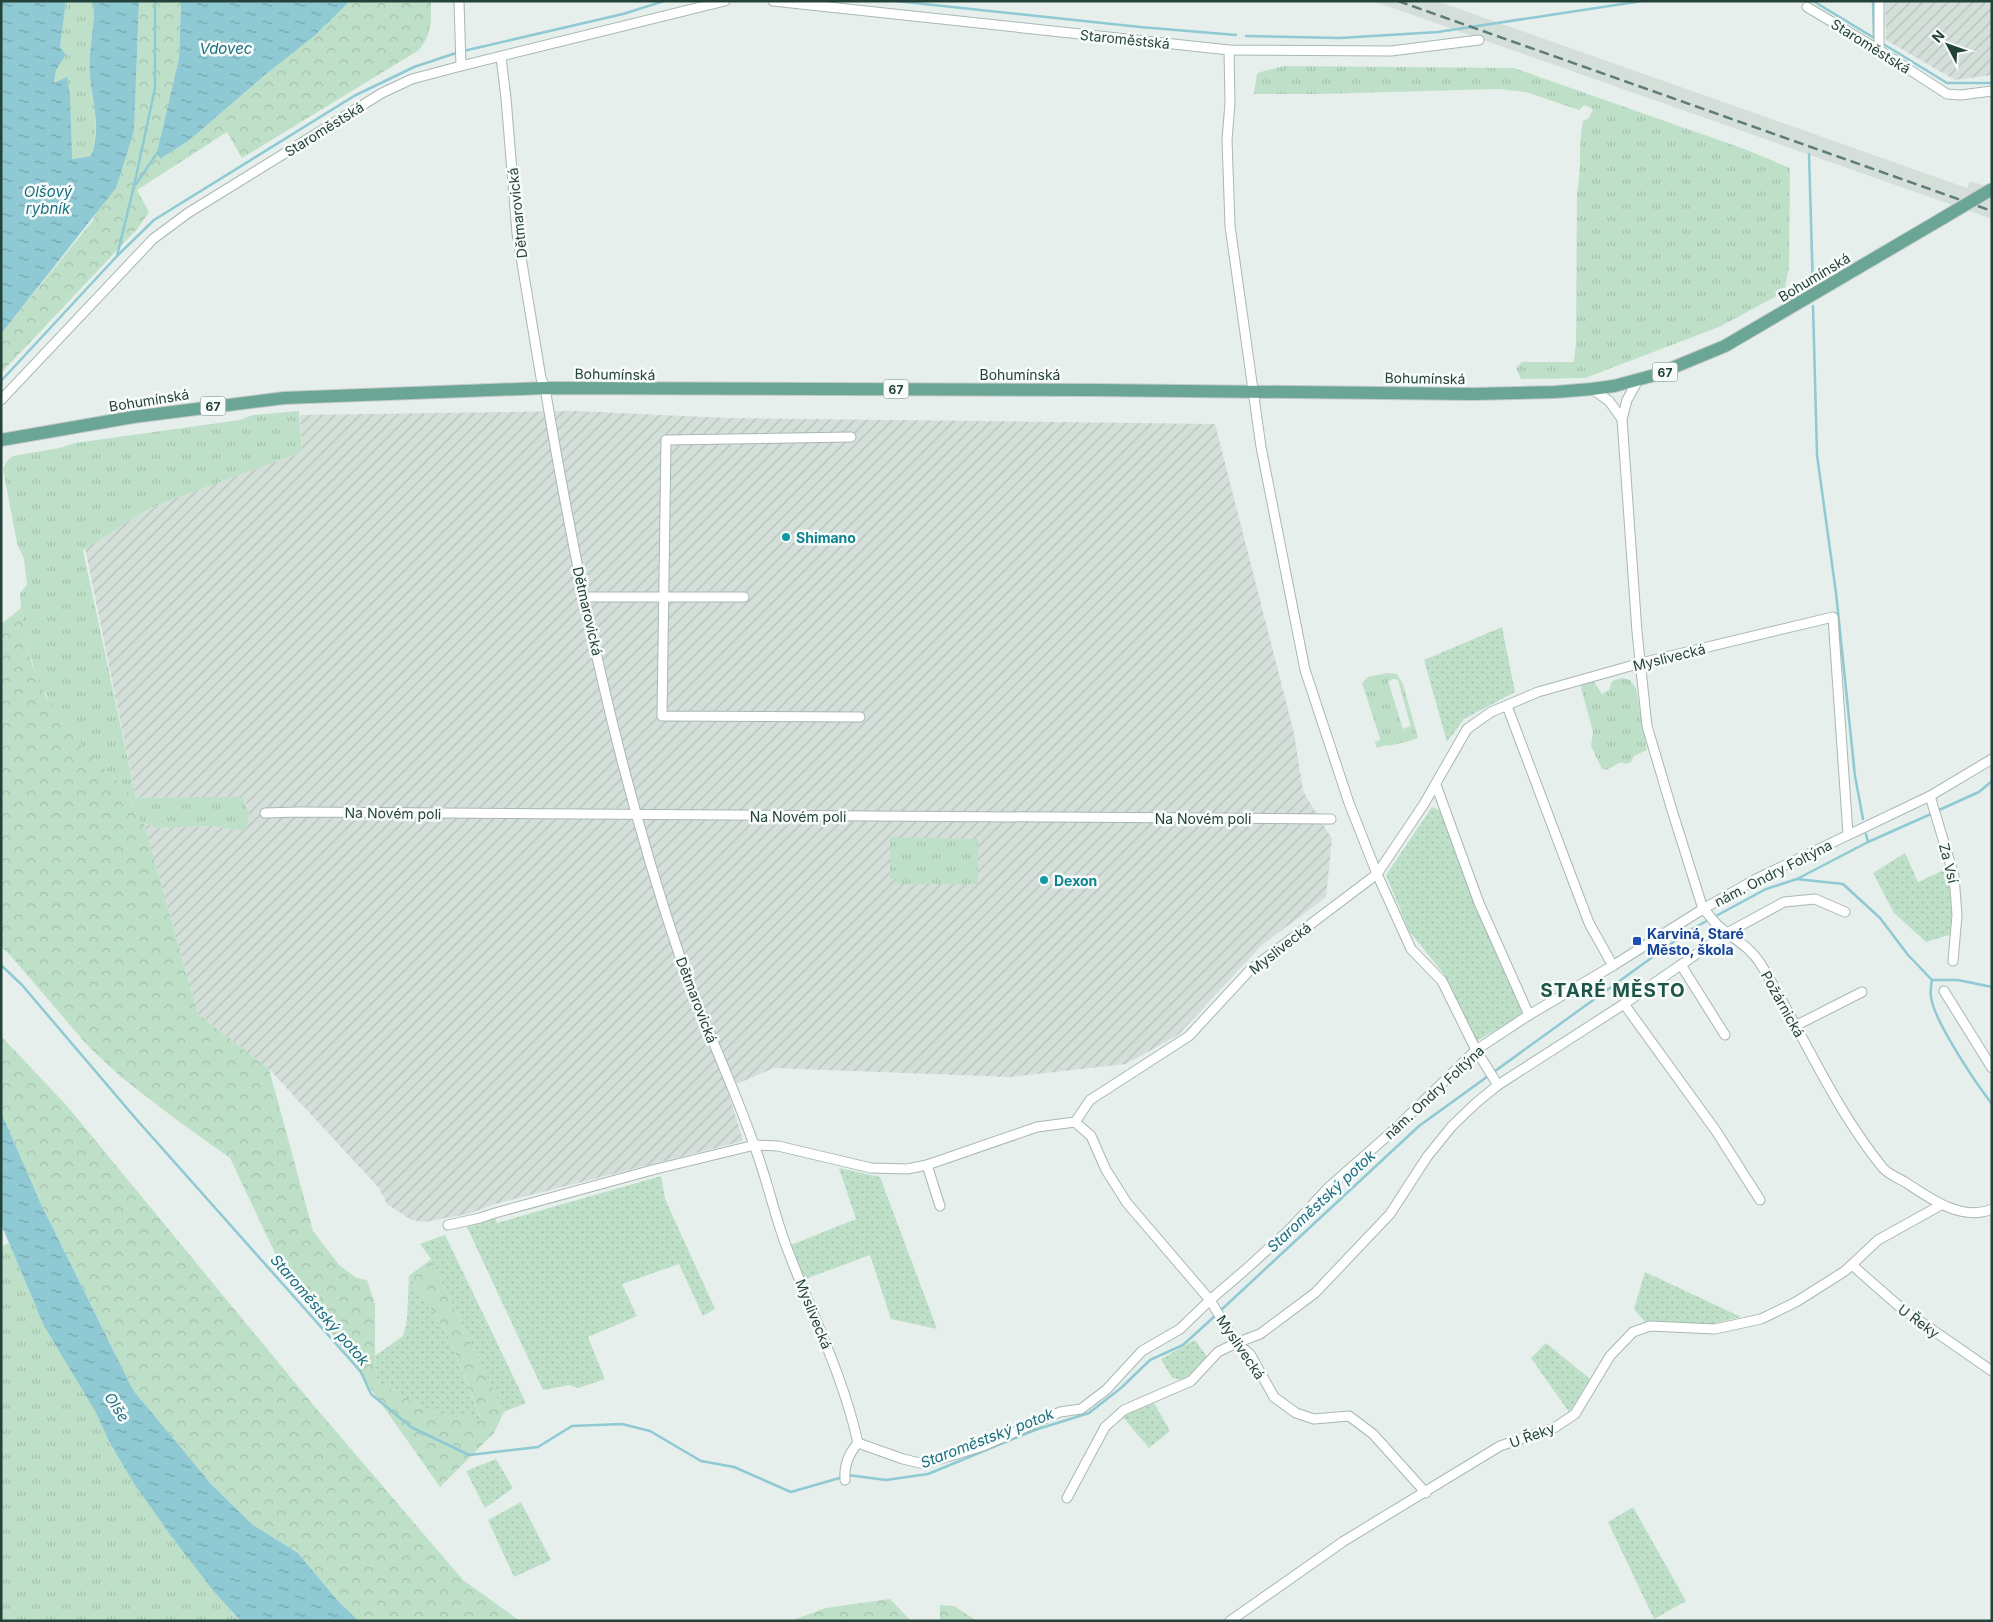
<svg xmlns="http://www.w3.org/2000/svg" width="1993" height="1622" font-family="Inter,sans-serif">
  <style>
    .built { fill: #d4dfda }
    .industrial { fill: url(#industrial-furrows) }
    .grass { fill: url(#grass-tufts); fill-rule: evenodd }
    .forest { fill: url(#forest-crowns) }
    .garden { fill: url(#garden-dots) }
    .water { fill: url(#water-ripples) }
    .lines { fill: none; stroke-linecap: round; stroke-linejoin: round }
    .stream { stroke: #8ec9d4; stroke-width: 2.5 }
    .street-casing { stroke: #a8b8b2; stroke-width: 11 }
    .primary-casing { stroke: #c2cac8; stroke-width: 14 }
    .street { stroke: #fff; stroke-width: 9 }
    .primary { stroke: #6aa596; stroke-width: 12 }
    .rail { stroke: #5f7d75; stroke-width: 2.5; stroke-dasharray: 10 5; stroke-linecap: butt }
    .primary-bridge-casing { stroke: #c2cac8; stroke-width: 14; stroke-linecap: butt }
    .primary-bridge { stroke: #6aa596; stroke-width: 12 }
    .culture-dot { fill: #0f9aa8; stroke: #f7fbf9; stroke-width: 2 }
    .transit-dot { fill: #1a4fb4; stroke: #f7fbf9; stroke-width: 2 }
    .labels { text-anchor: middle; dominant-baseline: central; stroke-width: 5; stroke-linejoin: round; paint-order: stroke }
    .shield { fill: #f7fbf9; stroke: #637a73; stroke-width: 1 }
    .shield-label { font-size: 12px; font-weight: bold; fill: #24423a }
    .street-label { font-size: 14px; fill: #24423a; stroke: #f7fbf9 }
    .culture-label { font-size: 14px; font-weight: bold; fill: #0d838f; stroke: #f7fbf9; text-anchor: start }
    .transit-label { font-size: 14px; font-weight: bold; fill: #164399; stroke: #f7fbf9; text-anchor: start }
    .water-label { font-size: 15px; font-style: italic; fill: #1c6f80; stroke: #f7fbf9 }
    .district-label { font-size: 19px; font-weight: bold; letter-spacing: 1px; fill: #1f5548; stroke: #f7fbf9 }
  </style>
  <defs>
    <pattern id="industrial-furrows" width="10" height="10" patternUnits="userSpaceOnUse" patternTransform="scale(1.25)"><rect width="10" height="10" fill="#d4dfda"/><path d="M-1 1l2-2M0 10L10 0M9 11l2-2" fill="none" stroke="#b6c1bc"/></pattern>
    <pattern id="grass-tufts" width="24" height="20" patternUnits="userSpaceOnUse" patternTransform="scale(1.25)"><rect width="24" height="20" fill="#bfe0c8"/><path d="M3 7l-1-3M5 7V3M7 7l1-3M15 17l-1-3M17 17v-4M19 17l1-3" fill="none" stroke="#a4c1ad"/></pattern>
    <pattern id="forest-crowns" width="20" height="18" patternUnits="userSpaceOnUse" patternTransform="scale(1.25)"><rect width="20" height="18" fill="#bfe0c8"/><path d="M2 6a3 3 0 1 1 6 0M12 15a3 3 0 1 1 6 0" fill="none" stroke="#a4c1ad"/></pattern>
    <pattern id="garden-dots" width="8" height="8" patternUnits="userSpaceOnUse" patternTransform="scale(1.25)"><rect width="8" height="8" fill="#bfe0c8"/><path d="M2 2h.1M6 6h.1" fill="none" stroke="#a4c1ad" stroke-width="1.8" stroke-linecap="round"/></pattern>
    <pattern id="water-ripples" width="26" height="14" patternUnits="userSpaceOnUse" patternTransform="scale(1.25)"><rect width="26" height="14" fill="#8ec9d4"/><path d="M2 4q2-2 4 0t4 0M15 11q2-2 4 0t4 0" fill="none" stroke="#74a5ad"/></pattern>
  </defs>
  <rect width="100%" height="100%" fill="#e6efeb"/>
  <polygon class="built" points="1373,1 1437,1 1967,188 1970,181 1992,188 1992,219"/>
  <g class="industrial">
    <polygon points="1885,1 1992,1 1992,75 1955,80 1886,40"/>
    <polygon points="575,411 728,418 1215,424 1294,733 1303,791 1332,839 1326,897 1262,945 1178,1035 1126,1064 1010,1077 774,1068 727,1088 743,1141 495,1204 468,1214 425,1222 411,1220 387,1204 379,1188 269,1069 198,1014 144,823 156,828 210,826 242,831 249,814 247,805 243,797 226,797 187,800 186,797 136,798 85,548 152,507 302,452 300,415"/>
  </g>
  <g class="grass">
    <path d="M66 1H92L94 12C93 33 88 57 90 78 93 104 100 131 91 156L71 159 70 95 66 78 54 84 56 70 66 55 60 47Z"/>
    <path d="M1284 66 1514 68 1747 150 1790 168 1789 267 1784 292 1719 327 1585 378 1521 379 1516 368 1522 362H1574L1576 343 1577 193C1582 170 1578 145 1583 121L1589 118 1593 109 1584 105 1579 110 1526 92 1499 89 1316 94H1254L1257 73Z"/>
    <polygon points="299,411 302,452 152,507 83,550 136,798 186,797 187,800 189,797 243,797 249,814 247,828 242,831 210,826 156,828 142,822 136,815 128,791 82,747 78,735 73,727 53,706 38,681 27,645 21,608 20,594 27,584 24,559 17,543 3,469 7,461 13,456 59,448 75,443 240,420 253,415"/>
    <path d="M1387 673 1397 674 1403 684 1418 738C1409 742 1399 743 1389 746L1386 745 1377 748 1375 742 1380 740 1379 735 1362 683 1368 677ZM1394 679 1398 680 1410 724V726L1403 729 1389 684 1388 681Z"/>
    <polygon points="1622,678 1630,680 1636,688 1647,750 1634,756 1631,762 1626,764 1621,762 1606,770 1602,769 1591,746 1593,732 1580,684 1594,682 1602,694 1609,690 1612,681"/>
    <polygon points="890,837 978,839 978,884 897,884 896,879 890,879"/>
    <polygon points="9,1243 44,1326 95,1411 110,1443 215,1593 241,1621 1,1621 1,1247"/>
  </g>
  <g class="forest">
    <path d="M139 1H181L179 58 157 152 160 159 187 141 214 119 266 74 313 36 350 1H431C431 22 432 33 419 50L242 158 227 132 137 190 149 212 138 228 1 373V334L93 220 134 131Z"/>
    <polygon points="21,608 27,645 33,667 46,696 73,727 78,735 82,747 128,791 136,815 144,823 198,1014 269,1069 313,1231 340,1266 357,1278 367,1280 375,1304 375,1356 377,1381 429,1411 481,1418 447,1333 409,1276 431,1259 504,1412 494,1433 440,1487 275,1253 230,1158 178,1121 121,1077 88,1046 10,955 1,947 1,624"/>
    <polygon points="1,1036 67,1106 310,1401 463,1580 520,1621 359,1621 338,1601 298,1553 253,1525 212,1485 133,1390 40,1202 1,1112"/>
    <polygon points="890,1599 911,1621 790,1621 826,1608"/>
    <polygon points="940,1605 954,1606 977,1621 940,1621"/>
  </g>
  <g class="garden">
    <polygon points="1502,627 1515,692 1464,719 1447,742 1424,660"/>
    <polygon points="1432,807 1441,811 1486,930 1524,1013 1477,1041 1443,973 1409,931 1386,875"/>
    <polygon points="1905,853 1918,882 1946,869 1954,912 1952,934 1926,942 1894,913 1873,873"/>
    <polygon points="839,1168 880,1177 937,1329 891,1319 870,1255 805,1279 791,1245 856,1219"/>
    <polygon points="661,1176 665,1199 715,1309 703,1316 679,1264 622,1284 637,1316 588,1337 605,1379 578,1388 570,1385 543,1390 467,1227 495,1217 497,1223"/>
    <polygon points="445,1235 526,1403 504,1412 431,1259 420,1244"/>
    <polygon points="1645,1272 1741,1317 1708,1325 1646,1323 1634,1309"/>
    <polygon points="409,1276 447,1333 481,1419 429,1411 377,1381 375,1356 403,1336 407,1320"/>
    <polygon points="1195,1340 1208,1358 1183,1380 1172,1378 1161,1359"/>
    <polygon points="1546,1343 1590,1379 1569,1412 1531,1358"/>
    <polygon points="1154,1403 1170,1431 1149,1448 1122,1416"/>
    <polygon points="496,1459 513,1488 485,1508 466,1471"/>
    <polygon points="521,1502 551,1560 514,1577 488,1520"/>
    <polygon points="1633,1507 1686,1601 1654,1619 1608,1522"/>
  </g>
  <g class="water">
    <path d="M1 1H66L60 47 66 55 56 70 54 83 67 77 70 95 72 159 91 156C101 131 93 104 90 78 88 57 93 33 94 12L92 1 139 2 134 131 116 188 1 334Z"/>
    <polygon points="181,1 350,1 313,37 266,74 214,119 188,141 160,159 157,152 179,58"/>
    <polygon points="1,1112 40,1202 133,1390 212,1485 253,1525 298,1553 338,1601 359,1621 241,1621 215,1593 172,1537 135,1485 110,1443 95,1411 44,1326 1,1224"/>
  </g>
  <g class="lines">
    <g class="stream">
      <polyline points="896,1 1140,27 1236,35"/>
      <polyline points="1813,1 1876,39"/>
      <polyline points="1873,1 1874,38"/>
      <polyline points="1246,36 1340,38 1438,32 1642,1"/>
      <polyline points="1885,45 1947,83 1992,83"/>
      <polyline points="1809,154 1813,289"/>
      <polyline points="136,184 158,152"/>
      <polyline points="117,256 134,186 155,88 155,1"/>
      <polyline points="1813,306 1817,455 1836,593 1855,776 1863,819"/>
      <polyline points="1,381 117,256 154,220 354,96 414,67 459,52 623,14 664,1"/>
      <polyline points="1939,810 1979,792 1992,781"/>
      <polyline points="1868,842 1931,814"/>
      <polyline points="1797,879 1868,842 1866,834"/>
      <polyline points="1,965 22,985 137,1120 361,1372 371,1394 411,1427 469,1455 538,1447 572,1426 622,1424 650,1431 701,1461 734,1467 791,1492 843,1477"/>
      <path d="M1932 980C1931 985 1930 991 1931 996 1932 1018 1977 1085 1992 1104"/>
      <polyline points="1220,1311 1419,1126 1690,930 1766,889 1797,879 1843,884 1880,918 1908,955 1932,980 1958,980 1992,987"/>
      <polyline points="848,1475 886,1480 928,1474 1035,1430 1089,1413 1121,1388 1150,1360 1183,1345 1216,1315"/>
    </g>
    <defs>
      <g id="street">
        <polyline points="459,1 461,66"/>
        <polyline points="773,1 1229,50 1391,51 1479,40"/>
        <polyline points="1879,1 1879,50"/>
        <polyline points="1807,7 1879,50 1947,94 1961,95 1992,91"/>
        <polyline points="1229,50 1230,103 1227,140 1230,226 1261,447 1305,670 1349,803 1377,874 1411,949 1442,981 1476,1050 1498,1085"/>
        <path d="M501 57 506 98 517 233 541 378 545 388C577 579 617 770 679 954 701 1019 732 1081 754 1145 766 1176 773 1209 784 1240 809 1309 842 1371 858 1443"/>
        <path d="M1592 389 1609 401 1622 419 1637 632 1647 726 1671 807 1703 909C1710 915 1714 923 1721 928 1735 940 1750 947 1760 963 1801 1029 1833 1107 1883 1168 1888 1174 1898 1178 1905 1182 1929 1198 1962 1222 1992 1209"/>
        <polyline points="1,400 153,239 188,213 382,93 412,79 461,66 725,1"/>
        <polyline points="1622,419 1627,400 1638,380"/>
        <polyline points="851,437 666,440 662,716 860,717"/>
        <polyline points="584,597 744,597"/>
        <polyline points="1507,706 1589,923 1613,966"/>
        <polyline points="1436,785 1479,903 1529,1015"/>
        <polyline points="1930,796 1954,876 1957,915 1953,961"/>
        <polyline points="265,813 298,812 1331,819"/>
        <polyline points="1681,965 1725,1035"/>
        <polyline points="1944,991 1992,1068"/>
        <polyline points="1624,1004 1716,1131 1760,1200"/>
        <polyline points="1795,1026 1862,992"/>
        <polyline points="1075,1122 1090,1100 1189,1036 1250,970 1377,874 1424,804 1467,729 1491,712 1538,692 1641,663 1833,617 1848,834"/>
        <polyline points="927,1165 940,1206"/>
        <polyline points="448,1225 480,1218 495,1213 656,1169 755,1145 778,1146 871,1168 907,1169 927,1165 1037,1127 1075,1122 1091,1136 1106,1170 1127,1203 1210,1300 1236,1343 1250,1354 1274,1397 1296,1413 1314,1419 1349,1416 1373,1434 1426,1493"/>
        <polyline points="1852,1265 1901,1308 1992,1371"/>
        <polyline points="858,1443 903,1459 924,1464 983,1446 1060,1412 1081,1409 1106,1390 1142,1351 1180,1329 1210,1300 1245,1270 1289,1230 1328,1188 1394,1130 1476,1050 1529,1015 1614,965 1703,909 1756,879 1930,796 1992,759"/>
        <path d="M845 1480C844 1465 848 1454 858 1443"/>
        <polyline points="1067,1498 1105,1427 1124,1410 1191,1381 1218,1352 1236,1343 1260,1334 1315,1293 1390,1214 1427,1157 1452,1126 1476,1103 1498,1085 1624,1004 1727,933 1784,902 1815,899 1845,912"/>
        <polyline points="1230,1621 1344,1541 1500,1446 1554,1428 1575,1414 1610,1356 1633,1332 1650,1326 1715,1329 1761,1319 1796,1302 1845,1271 1878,1240 1941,1205"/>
      </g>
      <polyline id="primary" points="1,440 133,417 284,398 545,388 1093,390 1473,394 1555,392 1592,389 1614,386 1655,375 1725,346 1943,218"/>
    </defs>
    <use href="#street" class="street-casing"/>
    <use href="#primary" class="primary-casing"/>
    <use href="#street" class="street"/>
    <use href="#primary" class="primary"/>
    <polyline class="rail" points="1398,1 1992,211"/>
    <defs>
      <polyline id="primary-bridge" points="1943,218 1992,189"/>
    </defs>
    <use href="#primary-bridge" class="primary-bridge-casing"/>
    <use href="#primary-bridge" class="primary-bridge"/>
  </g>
  <g class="culture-dot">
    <circle cx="786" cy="537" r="5"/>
    <circle cx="1044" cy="880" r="5"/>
  </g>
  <rect class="transit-dot" x="1632" y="936" width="10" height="10" rx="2.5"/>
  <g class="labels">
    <g class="shield">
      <rect x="1652.5" y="362.5" width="25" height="19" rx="4"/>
      <rect x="883.5" y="379.5" width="25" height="19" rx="4"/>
      <rect x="200.5" y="396.5" width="25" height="19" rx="4"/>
    </g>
    <g class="shield-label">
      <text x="1665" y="372">67</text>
      <text x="896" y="389">67</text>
      <text x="213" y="406">67</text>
    </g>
    <g class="street-label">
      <text transform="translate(1125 39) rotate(6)">Staroměstská</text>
      <text transform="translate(1871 46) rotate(32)">Staroměstská</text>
      <text transform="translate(324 129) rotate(-32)">Staroměstská</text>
      <text transform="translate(517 213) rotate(-96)">Dětmarovická</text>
      <text transform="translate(1814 277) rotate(-31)">Bohumínská</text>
      <text transform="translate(615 374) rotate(1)">Bohumínská</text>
      <text x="1020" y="374">Bohumínská</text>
      <text transform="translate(1425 378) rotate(1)">Bohumínská</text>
      <text transform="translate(149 400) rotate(-9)">Bohumínská</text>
      <text transform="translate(588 611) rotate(77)">Dětmarovická</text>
      <text transform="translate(1669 657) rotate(-14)">Myslivecká</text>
      <text transform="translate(393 813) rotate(1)">Na Novém poli</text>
      <text x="798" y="816">Na Novém poli</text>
      <text x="1203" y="818">Na Novém poli</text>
      <text transform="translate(1949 863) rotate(76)">Za Vsí</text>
      <text transform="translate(1773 873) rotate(-27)">nám. Ondry Foltýna</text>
      <text transform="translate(1280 948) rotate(-38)">Myslivecká</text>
      <text transform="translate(697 1000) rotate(69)">Dětmarovická</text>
      <text transform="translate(1783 1004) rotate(61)">Požárnická</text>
      <text transform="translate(1434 1092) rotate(-43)">nám. Ondry Foltýna</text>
      <text transform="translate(814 1314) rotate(68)">Myslivecká</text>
      <text transform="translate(1919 1321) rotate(36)">U Řeky</text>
      <text transform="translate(1241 1347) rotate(56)">Myslivecká</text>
      <text transform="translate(1532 1435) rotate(-20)">U Řeky</text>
    </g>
    <g class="culture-label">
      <text x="796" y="537">Shimano</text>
      <text x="1054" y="880">Dexon</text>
    </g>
    <g class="transit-label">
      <text x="1647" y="933">Karviná, Staré<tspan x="1647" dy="16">Město, škola</tspan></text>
    </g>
    <g class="water-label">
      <text x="226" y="48">Vdovec</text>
      <text x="48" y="191">Olšový<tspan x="48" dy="17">rybník</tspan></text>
      <text transform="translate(1321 1201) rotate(-43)">Staroměstský potok</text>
      <text transform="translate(320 1310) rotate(49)">Staroměstský potok</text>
      <text transform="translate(117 1407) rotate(57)">Olše</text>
      <text transform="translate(987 1438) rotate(-21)">Staroměstský potok</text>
    </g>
    <g class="district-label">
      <text x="1613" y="990">STARÉ MĚSTO</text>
    </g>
  </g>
  <rect width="1993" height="1622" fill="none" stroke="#24423a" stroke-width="5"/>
  <g transform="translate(1948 45) rotate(311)" stroke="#f7fbf9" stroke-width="4" paint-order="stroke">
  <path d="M0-4L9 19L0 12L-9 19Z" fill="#24423a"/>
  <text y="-8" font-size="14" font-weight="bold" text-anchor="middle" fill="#24423a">N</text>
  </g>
</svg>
